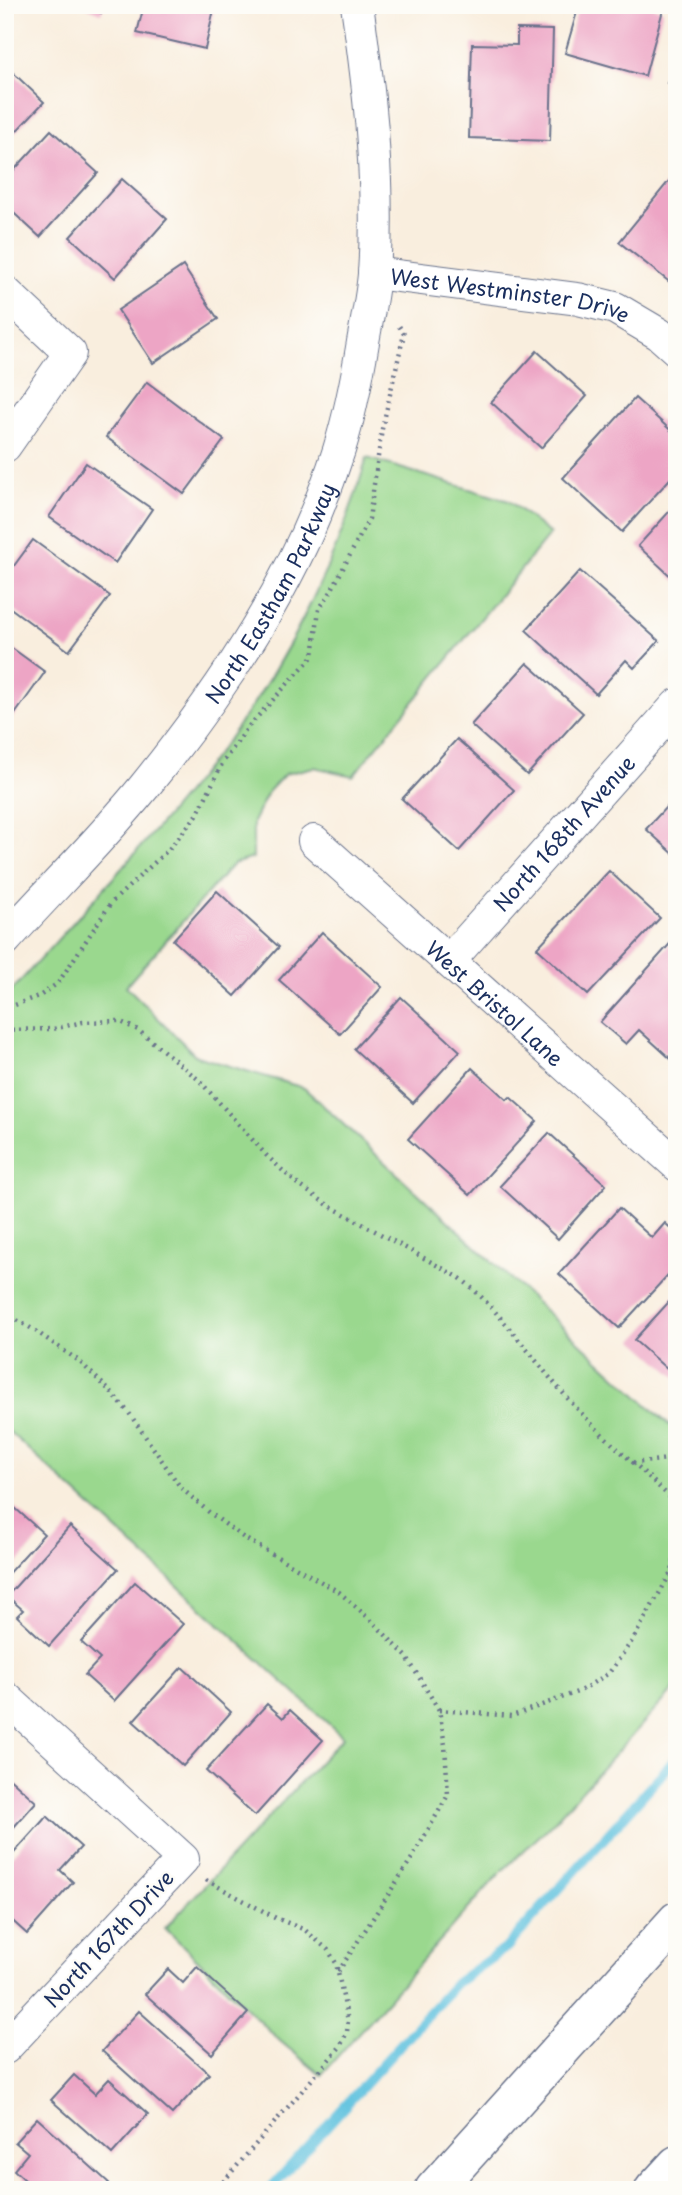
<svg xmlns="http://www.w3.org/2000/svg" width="682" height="2195" font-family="'Playpen Sans',sans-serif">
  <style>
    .green { fill: #9ad88e; stroke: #5a8476; stroke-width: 2 }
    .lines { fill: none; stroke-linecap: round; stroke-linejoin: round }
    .stream { stroke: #61c2df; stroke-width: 10 }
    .building { fill: #eda5c5 }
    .minor-casing { stroke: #69728b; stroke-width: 34 }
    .highway-casing { stroke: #69728b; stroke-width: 41 }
    .path { stroke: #69728b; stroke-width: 4.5; stroke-dasharray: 2 5; stroke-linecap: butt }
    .minor { stroke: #fff; stroke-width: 32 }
    .highway { stroke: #fff; stroke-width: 38 }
    .labels { text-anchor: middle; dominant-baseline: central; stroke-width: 5; stroke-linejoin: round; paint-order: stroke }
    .street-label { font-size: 21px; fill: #1b2f5e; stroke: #fdfcf7 }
  </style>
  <rect width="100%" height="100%" fill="#fdfcf7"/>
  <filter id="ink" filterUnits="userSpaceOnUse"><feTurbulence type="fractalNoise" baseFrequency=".0143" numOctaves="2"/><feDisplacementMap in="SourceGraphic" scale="14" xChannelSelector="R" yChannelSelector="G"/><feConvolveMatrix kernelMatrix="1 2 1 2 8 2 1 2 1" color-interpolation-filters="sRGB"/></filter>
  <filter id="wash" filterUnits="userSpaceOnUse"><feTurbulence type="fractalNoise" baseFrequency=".00686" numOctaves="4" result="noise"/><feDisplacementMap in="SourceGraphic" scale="28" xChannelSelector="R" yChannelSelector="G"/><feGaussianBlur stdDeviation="1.57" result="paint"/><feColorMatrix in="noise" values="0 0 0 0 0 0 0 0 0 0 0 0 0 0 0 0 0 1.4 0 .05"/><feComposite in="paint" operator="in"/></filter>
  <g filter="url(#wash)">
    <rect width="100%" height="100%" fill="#f9eede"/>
    <path class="green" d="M367 458 509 501 550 534 353 776 314 767 285 774 268 792 253 822V858L233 864 126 986 196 1056 304 1088 670 1426 677 1420V1686L549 1827 500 1873 321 2075 280 2041 165 1928 343 1737 5 1428V998C82 912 161 829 230 737 291 655 338 556 367 458Z"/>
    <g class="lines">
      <polyline class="stream" points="269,2190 456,1983 507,1947 677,1757"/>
    </g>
    <g id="blocks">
      <g class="building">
        <polygon points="82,5 104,5 101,13"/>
        <polygon points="144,5 215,5 205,49 137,33"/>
        <polygon points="579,5 647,5 663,10 645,76 565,53"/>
        <polygon points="517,29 553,30 550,141 469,138 472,44 517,45"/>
        <polygon points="5,65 44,102 5,143"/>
        <polygon points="677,67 677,89 667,83"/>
        <polygon points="51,130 98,173 40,237 5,205 5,180"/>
        <polygon points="677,171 677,288 619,242"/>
        <polygon points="122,179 167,219 115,278 70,237"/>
        <polygon points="183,266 218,319 153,363 118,310"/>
        <polygon points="537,351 587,396 541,448 491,402"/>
        <polygon points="147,382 224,440 184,494 106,437"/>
        <polygon points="635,398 677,436 677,471 622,532 563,478"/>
        <polygon points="86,463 152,509 115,563 49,517"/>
        <polygon points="677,503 677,582 638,546"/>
        <polygon points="33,540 110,596 69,651 5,604 5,578"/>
        <polygon points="580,571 659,641 634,668 626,660 596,694 526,630"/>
        <polygon points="5,643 45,672 8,724 5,722"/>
        <polygon points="527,663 583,713 527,775 471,725"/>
        <polygon points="457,739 514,790 459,851 402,799"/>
        <polygon points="677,795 677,857 646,829"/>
        <polygon points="609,871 660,918 588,995 537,948"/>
        <polygon points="217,891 279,947 235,996 173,940"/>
        <polygon points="322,932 382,987 340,1034 279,980"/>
        <polygon points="675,938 677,1055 672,1060 639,1030 626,1044 600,1022"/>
        <polygon points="401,997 460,1051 413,1103 354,1049"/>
        <polygon points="472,1068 507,1100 510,1097 537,1121 470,1195 408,1139"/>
        <polygon points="549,1133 606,1185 558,1239 500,1186"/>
        <polygon points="619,1208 652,1238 665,1223 677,1234 677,1265 619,1328 559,1274"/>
        <polygon points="677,1293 677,1378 634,1340"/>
        <polygon points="5,1499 44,1534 5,1577"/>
        <polygon points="70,1526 118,1569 49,1646 17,1616 23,1610 7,1596"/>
        <polygon points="135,1582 183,1624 114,1701 85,1675 100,1659 81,1642"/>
        <polygon points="182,1667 231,1712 183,1766 133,1721"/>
        <polygon points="267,1704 283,1718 290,1710 323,1740 255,1816 206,1771"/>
        <polygon points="5,1774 36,1802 5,1837"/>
        <polygon points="47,1816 81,1847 60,1870 73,1882 27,1934 5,1914 5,1863"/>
        <polygon points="197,1967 248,2013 212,2054 145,1994 168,1969 183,1983"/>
        <polygon points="139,2011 209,2074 172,2114 102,2051"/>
        <polygon points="74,2075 95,2094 109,2079 148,2114 112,2154 51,2100"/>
        <polygon points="37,2118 109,2183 103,2190 36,2190 14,2170 28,2153 15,2142"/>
      </g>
    </g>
  </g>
  <g filter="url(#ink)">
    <use href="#blocks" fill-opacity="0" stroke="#69728b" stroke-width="2"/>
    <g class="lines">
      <defs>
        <g id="minor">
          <path id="s1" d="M374 273 578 299 615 308 659 334 677 350"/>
          <polyline points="5,292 70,353 5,446"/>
          <path id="s2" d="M314 841 677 1165"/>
          <path id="s3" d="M5 940C51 889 101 840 144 787 225 687 300 574 339 450 350 415 357 378 363 342 367 319 372 297 374 274 380 184 370 94 357 5"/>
          <path id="s4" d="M449 961 677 705"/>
          <polyline points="5,1697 183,1859 5,2048"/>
        </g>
        <g id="highway">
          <polyline points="434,2190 677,1921"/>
          <polyline points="654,2190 677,2165"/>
        </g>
      </defs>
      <use href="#minor" class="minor-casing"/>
      <use href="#highway" class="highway-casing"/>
      <g class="path">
        <polyline points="5,1014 12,1006 41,995 58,983 111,903 168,850 197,815 223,762 249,726 313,656 319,609 329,595 369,519 382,429 404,334 399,326"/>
        <path d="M5 1030 53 1029 83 1022 119 1021 138 1030 199 1080 266 1155 296 1183 328 1205 460 1278C488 1300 507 1326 530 1353 561 1393 596 1431 634 1463"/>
        <polyline points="5,1313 34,1330 79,1361 111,1392 129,1413 181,1488 210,1513 244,1538 339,1592 371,1620 406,1656 439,1710 445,1745 448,1795 412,1858 338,1972"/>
        <polyline points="677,1458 634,1463 677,1504"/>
        <polyline points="439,1710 512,1716 580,1691 609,1673 632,1641 672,1571 677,1545"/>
        <polyline points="206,1880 276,1918 305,1930 328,1950 336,1963 348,2021 347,2032 340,2047 216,2190"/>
      </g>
      <use href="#minor" class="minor"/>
      <use href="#highway" class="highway"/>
    </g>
  </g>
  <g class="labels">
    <g class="street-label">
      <text stroke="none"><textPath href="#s1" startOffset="138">West Westminster Drive</textPath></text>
      <text stroke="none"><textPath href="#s3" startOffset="439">North Eastham Parkway</textPath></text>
      <text stroke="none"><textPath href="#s4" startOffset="172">North 168th Avenue</textPath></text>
      <text stroke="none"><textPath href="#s2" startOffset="243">West Bristol Lane</textPath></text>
      <text transform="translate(108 1938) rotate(-47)">North 167th Drive</text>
    </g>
  </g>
  <rect width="682" height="2195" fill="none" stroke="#fdfcf7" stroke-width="28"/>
</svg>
